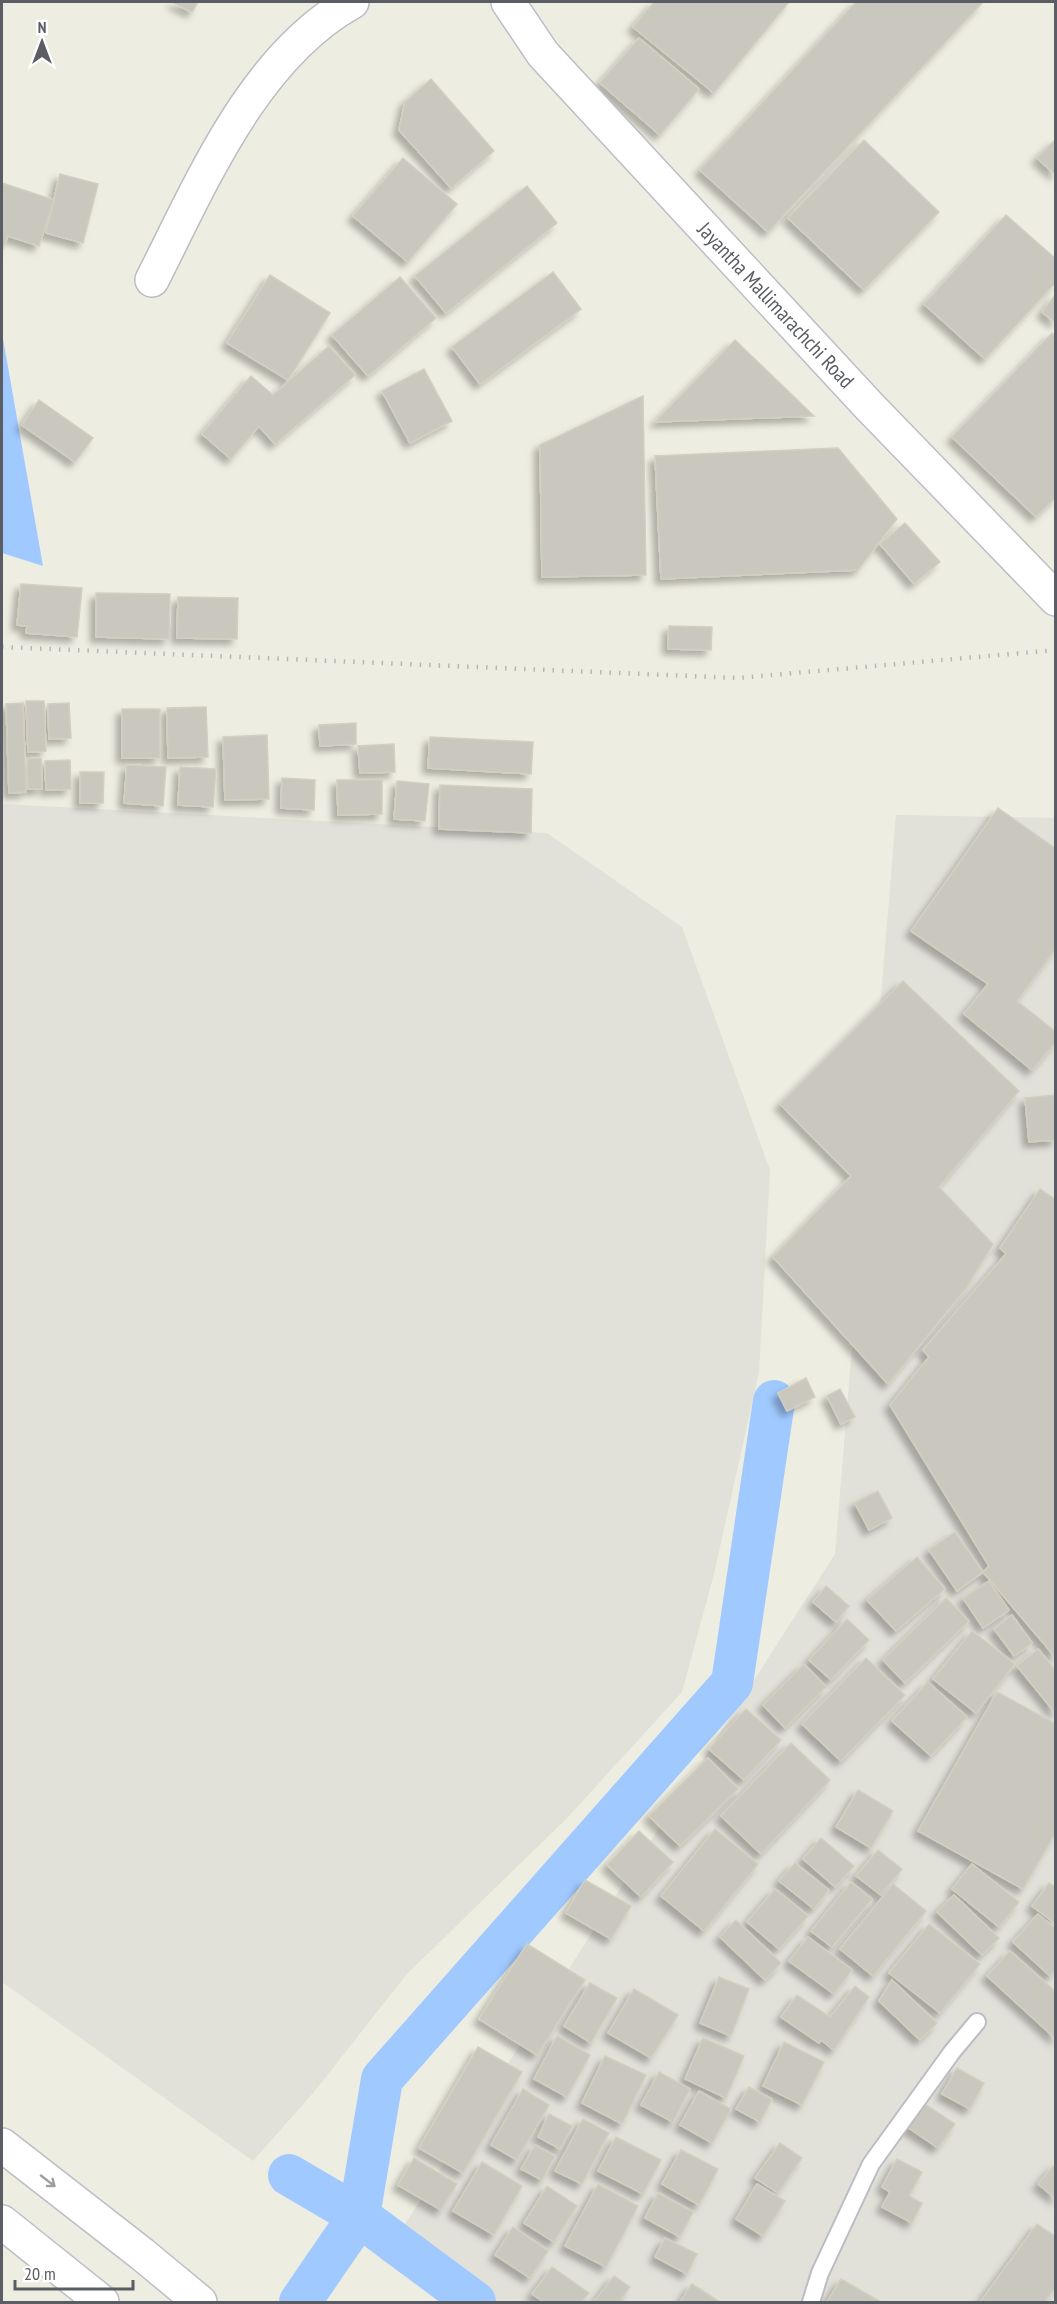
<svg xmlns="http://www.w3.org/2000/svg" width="1057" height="2304" font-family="'PT Sans Narrow',sans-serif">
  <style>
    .industrial { fill: #e1e0d9 }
    .water { fill: #a0c9ff }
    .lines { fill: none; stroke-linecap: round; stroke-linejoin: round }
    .canal { stroke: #a0c9ff; stroke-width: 42 }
    .building { fill: #c9c7be; stroke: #d3cfbf; stroke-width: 1.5; filter: url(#shadow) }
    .lane-casing { stroke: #bcbdc4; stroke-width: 20 }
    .street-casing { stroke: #bcbdc4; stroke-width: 36 }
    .secondary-casing { stroke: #bcbec6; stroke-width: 36 }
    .lane { stroke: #fff; stroke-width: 16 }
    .street { stroke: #fff; stroke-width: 33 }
    .secondary { stroke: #fff; stroke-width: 33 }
    .rail { stroke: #b5b6b6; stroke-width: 4.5; stroke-dasharray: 1.5 8; stroke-linecap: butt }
    .oneway { stroke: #9c9ea1 }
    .labels { text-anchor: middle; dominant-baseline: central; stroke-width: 4.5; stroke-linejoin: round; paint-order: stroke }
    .street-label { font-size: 21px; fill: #5a5d63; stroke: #fff }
  </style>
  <defs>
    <filter id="shadow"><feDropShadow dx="-5.5" dy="5.5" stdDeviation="3" flood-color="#0004"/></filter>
  </defs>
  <rect width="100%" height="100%" fill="#eeede1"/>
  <g class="industrial">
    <polygon points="2,804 547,833 682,927 770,1170 759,1372 714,1574 682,1692 568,1817 406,1975 314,2092 253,2161 2,1982"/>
    <polygon points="896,815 1055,818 1055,2302 446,2302 382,2260 835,1554"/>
  </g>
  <polygon class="water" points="2,331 2,333 43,566 2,553"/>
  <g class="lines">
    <g class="canal">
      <polyline points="289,2175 359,2216 475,2302"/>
      <polyline points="300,2302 359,2216 382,2079 732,1683 774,1401"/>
    </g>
  </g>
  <g class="building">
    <polygon points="172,2 198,2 192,12"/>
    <polygon points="654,2 789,2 714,93 633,27"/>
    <polygon points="856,2 983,2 768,232 700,170"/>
    <polygon points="639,38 699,89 660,135 600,83"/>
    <polygon points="431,79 494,151 451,188 399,130 405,102"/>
    <polygon points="1056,139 1056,175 1037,158"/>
    <polygon points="864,140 939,212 864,290 788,218"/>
    <polygon points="403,158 457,204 408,262 353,216"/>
    <polygon points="60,174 98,184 83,243 46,233"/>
    <polygon points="2,183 54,200 39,246 8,236 2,251"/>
    <polygon points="527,186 557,223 446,313 415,276"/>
    <polygon points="1006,215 1056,259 1056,282 985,359 924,304"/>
    <polygon points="553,272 581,309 480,384 452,347"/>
    <polygon points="270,275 330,313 288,380 227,343"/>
    <polygon points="400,277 436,318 368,376 332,335"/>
    <polygon points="1056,294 1056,323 1042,312"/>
    <polygon points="1052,333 1056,337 1056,497 1036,517 952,437"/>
    <polygon points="735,340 814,416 655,422"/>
    <polygon points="329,346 355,375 275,444 259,426 231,459 202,434 251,376 273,395"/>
    <polygon points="424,369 452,421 410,443 382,391"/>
    <polygon points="643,396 646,575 542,577 540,445"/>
    <polygon points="39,400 93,438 75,462 22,425"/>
    <polygon points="838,448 897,519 858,570 661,579 655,456"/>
    <polygon points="905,523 940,562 914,584 880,544"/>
    <polygon points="21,584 82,588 77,637 26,633 27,626 17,625"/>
    <polygon points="96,593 170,594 169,639 96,637"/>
    <polygon points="178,597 238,598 237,639 177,638"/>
    <polygon points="669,626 712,627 711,650 668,649"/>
    <polygon points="26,701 44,701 46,751 28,752"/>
    <polygon points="23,703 26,792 9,793 6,704"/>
    <polygon points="69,703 71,738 49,739 48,704"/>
    <polygon points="206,707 208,757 168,758 167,708"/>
    <rect x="122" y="709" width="38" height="49"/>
    <polygon points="356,723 356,744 320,746 319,725"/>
    <polygon points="267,735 269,799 225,800 223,737"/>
    <polygon points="430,737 533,742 531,774 428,768"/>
    <polygon points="394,744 395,772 360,773 358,746"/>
    <polygon points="41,758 42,789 28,789 27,759"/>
    <polygon points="70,760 71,789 46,790 45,761"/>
    <polygon points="127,765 166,767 163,806 124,803"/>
    <polygon points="180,767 216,769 213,807 178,805"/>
    <polygon points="80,772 104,772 103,803 80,803"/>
    <polygon points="282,778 315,780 314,810 281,808"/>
    <polygon points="337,780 382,780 382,814 338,815"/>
    <polygon points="397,781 429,784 425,821 394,819"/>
    <polygon points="440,785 532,789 531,833 439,829"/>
    <polygon points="998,808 1056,849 1056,948 1017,1001 1056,1032 1056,1042 1032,1070 964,1014 988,984 911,931"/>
    <polygon points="903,981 1019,1091 939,1187 993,1244 967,1287 888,1384 773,1257 851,1176 780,1104"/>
    <polygon points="1056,1095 1056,1140 1029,1142 1025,1098"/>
    <polygon points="1040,1189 1056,1200 1056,1658 983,1572 989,1566 890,1405 929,1357 923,1350 1006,1254 1000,1248"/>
    <polygon points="806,1378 815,1397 787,1411 778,1393"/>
    <polygon points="840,1389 855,1417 841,1424 827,1396"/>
    <polygon points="878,1491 892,1518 869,1530 855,1503"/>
    <polygon points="955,1532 983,1572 957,1591 929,1550"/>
    <polygon points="917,1557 945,1589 896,1631 867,1600"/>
    <polygon points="989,1581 1009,1610 983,1628 963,1598"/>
    <polygon points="826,1586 849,1606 836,1622 813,1602"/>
    <polygon points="946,1598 969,1621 905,1683 883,1660"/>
    <polygon points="1012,1615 1032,1643 1014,1656 994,1629"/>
    <polygon points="847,1619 869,1640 831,1680 809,1660"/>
    <polygon points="972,1631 1015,1664 976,1713 933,1679"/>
    <polygon points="1038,1649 1056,1671 1056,1714 1017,1666"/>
    <polygon points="866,1658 905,1695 841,1761 802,1724"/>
    <polygon points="804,1664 826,1687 785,1728 763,1705"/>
    <polygon points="928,1682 967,1717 931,1756 892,1721"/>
    <polygon points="997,1692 1056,1724 1056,1832 1023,1889 918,1831"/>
    <polygon points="746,1709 781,1740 744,1780 709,1749"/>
    <polygon points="791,1743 830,1780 761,1854 721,1816"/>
    <polygon points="708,1758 738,1789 680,1846 649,1816"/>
    <polygon points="858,1790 893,1811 871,1848 836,1827"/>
    <polygon points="715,1829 758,1864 704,1931 661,1896"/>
    <polygon points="639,1831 673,1862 641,1897 607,1865"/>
    <polygon points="821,1838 854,1866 835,1887 803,1859"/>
    <polygon points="878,1850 902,1869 881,1895 856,1876"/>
    <polygon points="795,1863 829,1890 814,1909 779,1881"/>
    <polygon points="972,1864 1019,1902 999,1927 952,1889"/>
    <polygon points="585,1880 631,1906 611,1939 566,1913"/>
    <polygon points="851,1882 872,1899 832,1947 811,1931"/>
    <polygon points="1049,1883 1056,1888 1056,1924 1032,1906"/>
    <polygon points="893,1884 926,1911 873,1976 840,1949"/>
    <polygon points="775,1889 808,1916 779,1949 747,1922"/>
    <polygon points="954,1895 999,1938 982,1955 937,1912"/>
    <polygon points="1038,1914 1056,1929 1056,1970 1050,1976 1013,1942"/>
    <polygon points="736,1920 781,1963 765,1980 720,1937"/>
    <polygon points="929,1924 980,1964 940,2013 889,1973"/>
    <polygon points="808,1937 852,1970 834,1994 789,1961"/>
    <polygon points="527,1944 585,1980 537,2055 479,2019"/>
    <polygon points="1010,1951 1056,1992 1056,2039 987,1976"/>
    <polygon points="719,1977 749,1989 731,2036 700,2023"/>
    <polygon points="892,1980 937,2023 920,2040 879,2001"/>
    <polygon points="590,1983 617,1998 591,2043 564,2026"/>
    <polygon points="855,1986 869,1997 834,2050 821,2040 819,2043 781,2017 797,1995 830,2017"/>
    <polygon points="634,1989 678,2015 651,2058 608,2033"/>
    <polygon points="557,2036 590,2055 567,2097 534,2079"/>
    <polygon points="703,2038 744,2056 726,2098 685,2079"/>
    <polygon points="784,2042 824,2062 802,2105 763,2086"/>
    <polygon points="478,2047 522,2072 463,2173 419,2148"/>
    <polygon points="605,2056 646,2075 622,2124 582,2103"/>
    <polygon points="957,2068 984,2083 970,2109 942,2094"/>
    <polygon points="659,2072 690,2089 673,2122 641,2105"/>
    <polygon points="749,2087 772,2099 760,2122 736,2109"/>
    <polygon points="523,2089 549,2105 517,2160 491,2145"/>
    <polygon points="699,2091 731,2109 712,2143 680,2125"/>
    <polygon points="922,2102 955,2124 938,2148 906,2126"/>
    <polygon points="549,2114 572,2126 560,2149 538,2137"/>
    <polygon points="583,2119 609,2133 582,2184 555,2171"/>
    <polygon points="616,2137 661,2160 643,2194 598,2171"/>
    <polygon points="780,2143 802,2158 778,2193 755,2178"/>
    <polygon points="535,2145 555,2156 542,2180 521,2169"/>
    <polygon points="681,2150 718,2169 699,2205 662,2184"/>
    <polygon points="414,2158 457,2184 441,2210 398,2185"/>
    <polygon points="897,2159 922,2172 909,2196 922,2203 912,2223 882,2207 890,2192 882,2187"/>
    <polygon points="482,2162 522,2186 494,2235 453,2211"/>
    <polygon points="1056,2163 1056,2199 1038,2184"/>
    <polygon points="598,2184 638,2206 606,2267 565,2246"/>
    <polygon points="757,2184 785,2201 763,2236 736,2219"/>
    <polygon points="547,2186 577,2206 554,2242 524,2223"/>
    <polygon points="658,2193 693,2212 680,2237 645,2218"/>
    <polygon points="1037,2224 1056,2237 1056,2287 1044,2302 980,2302"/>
    <polygon points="513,2227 548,2251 530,2278 495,2255"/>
    <polygon points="665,2238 697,2254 687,2274 655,2257"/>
    <polygon points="552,2267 589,2293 582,2302 544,2302 532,2294"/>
    <polygon points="614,2276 630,2287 619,2302 594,2302"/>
    <polygon points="841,2279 881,2302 827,2302"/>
    <polygon points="692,2284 720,2302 680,2302"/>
  </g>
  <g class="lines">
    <defs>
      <polyline id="lane" points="811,2302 820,2273 871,2164 952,2052 977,2022"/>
      <path id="street" d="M152 280C201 184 253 57 352 2"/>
      <g id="secondary">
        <polyline points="508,2 543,54 869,406 1056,599"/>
        <polyline points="2,2145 142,2254 200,2302"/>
        <polyline points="2,2222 102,2302"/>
      </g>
    </defs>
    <use href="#lane" class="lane-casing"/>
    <use href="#street" class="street-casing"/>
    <use href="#secondary" class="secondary-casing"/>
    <use href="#lane" class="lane"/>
    <use href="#street" class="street"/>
    <use href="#secondary" class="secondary"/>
    <polyline class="rail" points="2,647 738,678 1056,650"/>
  </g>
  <defs><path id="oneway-shaft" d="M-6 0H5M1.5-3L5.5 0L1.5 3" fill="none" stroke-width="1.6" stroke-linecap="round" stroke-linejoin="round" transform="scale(1.5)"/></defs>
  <use class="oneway" href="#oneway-shaft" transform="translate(48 2181) rotate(38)"/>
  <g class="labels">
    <g class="street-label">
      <text transform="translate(776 305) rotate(47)">Jayantha Mallimarachchi Road</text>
    </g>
  </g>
  <rect width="1057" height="2304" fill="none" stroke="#5a5d63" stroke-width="6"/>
  <g transform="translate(42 42)" stroke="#ffffff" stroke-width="4.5" paint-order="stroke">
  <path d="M0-4.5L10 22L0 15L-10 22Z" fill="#5a5d63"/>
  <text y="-9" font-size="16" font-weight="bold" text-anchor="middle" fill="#5a5d63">N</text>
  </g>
  <path d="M15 2280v9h118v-9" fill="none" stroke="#5a5d63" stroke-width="3"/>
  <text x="24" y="2280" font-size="18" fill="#5a5d63" stroke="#ffffff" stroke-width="4.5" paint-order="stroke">20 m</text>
</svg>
